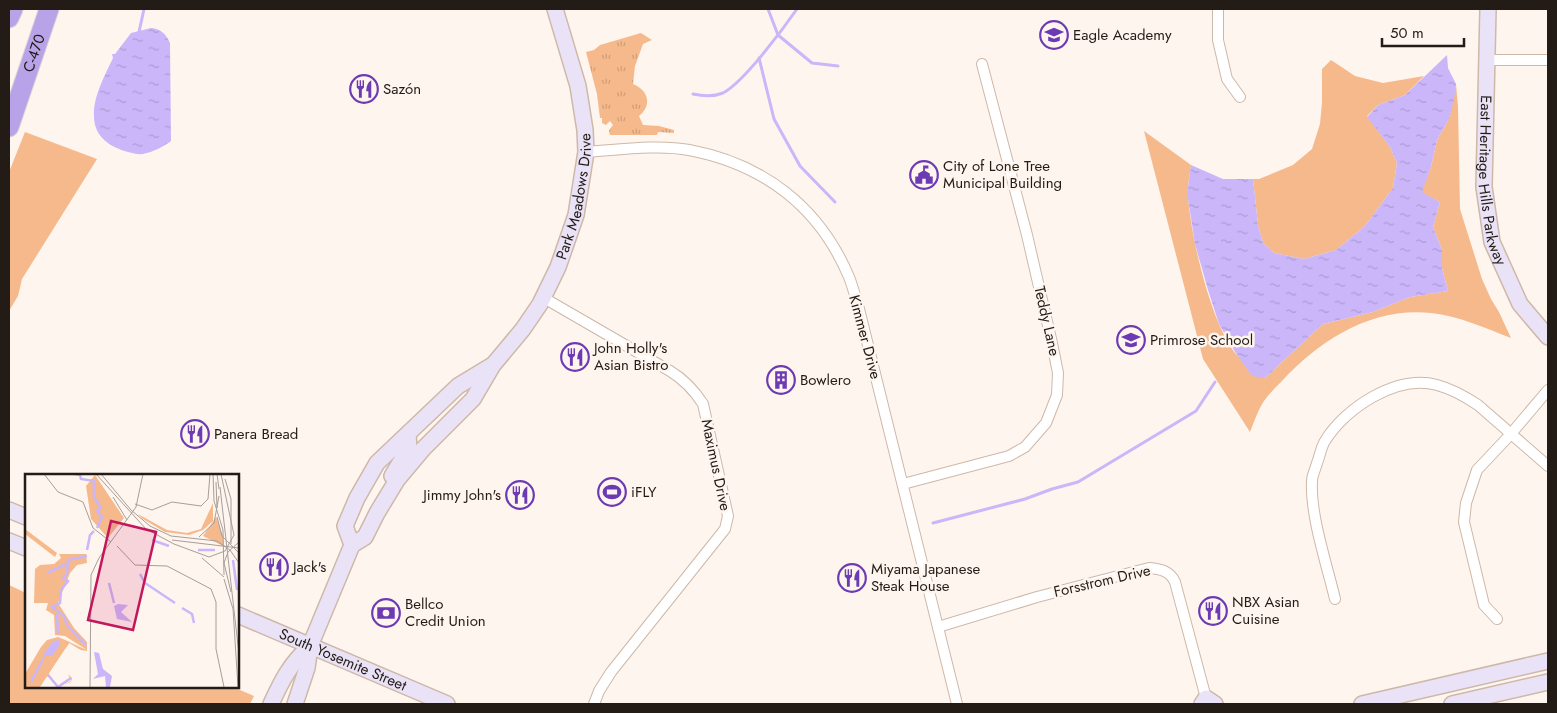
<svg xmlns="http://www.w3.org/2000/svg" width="1557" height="713" font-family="Jost,sans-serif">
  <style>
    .green { fill: #f5b98b }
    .park { fill: url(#park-tufts) }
    .water { fill: url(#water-ripples) }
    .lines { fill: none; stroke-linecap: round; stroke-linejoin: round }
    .stream { stroke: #cab6f9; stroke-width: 3 }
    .street-casing { stroke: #ceb8a8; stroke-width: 12 }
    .secondary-casing { stroke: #ceb8a8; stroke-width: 18 }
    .highway-casing { stroke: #d7d6d5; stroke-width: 21 }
    .street { stroke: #fff; stroke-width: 10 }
    .secondary { stroke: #eae3f8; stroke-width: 15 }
    .highway { stroke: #b8a3e9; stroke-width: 19 }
    .labels { text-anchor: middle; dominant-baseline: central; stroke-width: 5; stroke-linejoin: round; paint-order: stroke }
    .poi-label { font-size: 15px; fill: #231b15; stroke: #fff5ef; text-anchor: start }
    .street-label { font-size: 15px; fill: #231b15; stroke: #fff5ef }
    .inset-river { fill: none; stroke: #cab6f9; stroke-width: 2.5 }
    .inset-road { fill: none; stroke: #a79e98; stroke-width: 1 }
    .view { fill: #c2185b; fill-opacity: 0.15; stroke: #c2185b; stroke-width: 2.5 }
    .inset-edge { fill: none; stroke: #231b15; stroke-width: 2.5 }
  </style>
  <defs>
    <pattern id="park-tufts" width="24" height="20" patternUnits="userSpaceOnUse" patternTransform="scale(1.25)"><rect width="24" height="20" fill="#f5b98b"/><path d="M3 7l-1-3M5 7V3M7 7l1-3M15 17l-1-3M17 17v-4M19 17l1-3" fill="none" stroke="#d29e77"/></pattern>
    <pattern id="water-ripples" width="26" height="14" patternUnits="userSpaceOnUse" patternTransform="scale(1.25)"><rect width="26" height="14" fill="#cab6f9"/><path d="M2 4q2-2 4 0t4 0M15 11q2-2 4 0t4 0" fill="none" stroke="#ad9cd5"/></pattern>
  </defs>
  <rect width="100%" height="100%" fill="#fff5ef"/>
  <g class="green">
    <polygon points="1331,60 1355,76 1383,83 1424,76 1405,95 1378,105 1367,116 1390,147 1397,163 1393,188 1365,226 1336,250 1304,259 1274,253 1263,243 1258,225 1253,179 1259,179 1293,165 1312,149 1320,124 1322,102 1322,69"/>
    <path d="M1456 84 1458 107 1460 209 1482 279 1491 299 1499 312 1511 338C1485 328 1459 316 1431 313 1372 307 1321 339 1282 381 1276 387 1269 394 1264 401 1258 410 1254 422 1250 432L1203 359 1144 131 1191 165C1190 175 1187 186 1188 196 1191 237 1210 320 1235 353 1243 363 1255 370 1265 378L1323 324 1373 312 1410 297 1448 291 1442 268V250L1433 227 1440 202 1421 192 1431 167 1437 140 1449 119Z"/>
    <polygon points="25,132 97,159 22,279 18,296 9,311 9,172"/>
    <polygon points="9,585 26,593 26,687 233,687 254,696 250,704 9,704"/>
  </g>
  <path class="park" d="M641 33 652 40 643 44 635 66 633 84C648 90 653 105 639 116L643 125 659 126 674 130V133L658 132 657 135H610L609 130 613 125 610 121 606 125 602 123V118H600L597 94 586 52 594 50 600 45Z"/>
  <g class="water">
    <path d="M151 28C161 29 166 34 170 43L171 141C163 147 153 152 143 154 138 155 133 153 128 152 110 147 94 137 94 116 93 97 105 75 113 58L112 54H115L131 33Z"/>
    <polygon points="1447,55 1448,68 1456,84 1454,100 1449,119 1437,140 1431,167 1422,192 1440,202 1433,227 1442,250 1442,268 1448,291 1410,297 1373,312 1323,324 1265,378 1252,376 1235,352 1219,324 1208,290 1195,244 1187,193 1191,165 1223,179 1253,179 1258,225 1263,243 1274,253 1304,259 1336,250 1365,226 1393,188 1397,163 1390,147 1367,117 1378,105 1405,95"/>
  </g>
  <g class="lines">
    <g class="stream">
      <polyline points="768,9 778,35 812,63 838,66"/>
      <polyline points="139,32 144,9"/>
      <polyline points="759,58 774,119 800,166 835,202"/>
      <path d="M693 94C702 96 713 97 723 93 744 82 783 29 797 9"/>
      <polyline points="933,523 1025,499 1052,489 1078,482 1196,411 1215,382"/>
    </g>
    <defs>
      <g id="street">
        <polyline points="1218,9 1218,40 1227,79 1240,97"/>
        <polyline points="1486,60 1548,60"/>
        <path d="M586 152C617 150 658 144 689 150 763 164 819 206 849 277 853 287 856 299 859 309L957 704"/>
        <path d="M544 298 670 371C685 380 694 390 703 404L728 516 725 529 611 672 599 691 594 704"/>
        <polyline points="903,484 1009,456 1025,447 1046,423 1057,395 1058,373 1052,343 1027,235 982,64"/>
        <path d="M1335 599C1327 565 1310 515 1312 481 1312 475 1316 468 1317 463 1320 456 1321 447 1325 441 1345 408 1397 374 1437 385 1452 389 1466 397 1478 405L1548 466"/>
        <polyline points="1497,619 1484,605 1464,522 1466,503 1477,470 1510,435 1548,390"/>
        <path d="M938 627 1037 597 1149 568C1161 569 1170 571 1175 582L1206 698"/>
      </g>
      <g id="secondary">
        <path id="s1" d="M1488 9 1484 187 1492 242 1520 304 1548 337"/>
        <polyline points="392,476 409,448 408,435"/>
        <polyline points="9,510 26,517"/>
        <polyline points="9,541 26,548"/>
        <polyline points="352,545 345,526 357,498 377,463 458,386 491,366"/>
        <path id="s2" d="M238 615 447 704"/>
        <path d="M271 704C282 680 290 664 310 646"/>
        <path id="s3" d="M295 704 307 668 310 646 352 545 365 537 377 513 397 480 423 449 473 399 493 365 523 329 540 304 558 267 576 215 586 152 585 130 578 86 555 9"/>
        <polyline points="1202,704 1206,698 1215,704"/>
        <polyline points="1362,704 1548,661"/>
        <polyline points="1452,704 1548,682"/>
      </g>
      <g id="highway">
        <polyline points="9,18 13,9"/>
        <path id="s4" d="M9 127 49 9"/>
      </g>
    </defs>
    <use href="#street" class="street-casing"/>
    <use href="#secondary" class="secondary-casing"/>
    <use href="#highway" class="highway-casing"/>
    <use href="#street" class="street"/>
    <use href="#secondary" class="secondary"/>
    <use href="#highway" class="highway"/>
  </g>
  <defs>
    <symbol id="school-ring" viewBox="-11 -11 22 22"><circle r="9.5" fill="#fff5ef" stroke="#6c3bb3" stroke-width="1.5"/><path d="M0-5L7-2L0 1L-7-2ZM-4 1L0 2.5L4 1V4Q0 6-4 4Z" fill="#6c3bb3"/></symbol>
    <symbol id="restaurant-ring" viewBox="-11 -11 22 22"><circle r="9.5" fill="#fff5ef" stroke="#6c3bb3" stroke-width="1.5"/><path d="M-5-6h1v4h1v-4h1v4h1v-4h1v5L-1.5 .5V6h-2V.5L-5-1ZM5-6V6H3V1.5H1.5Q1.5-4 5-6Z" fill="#6c3bb3"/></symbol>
    <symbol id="civic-ring" viewBox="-11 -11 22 22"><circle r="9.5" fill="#fff5ef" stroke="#6c3bb3" stroke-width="1.5"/><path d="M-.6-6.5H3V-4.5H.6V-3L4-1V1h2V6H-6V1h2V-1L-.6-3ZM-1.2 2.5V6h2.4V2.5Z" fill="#6c3bb3"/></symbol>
    <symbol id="building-ring" viewBox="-11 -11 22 22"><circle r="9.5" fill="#fff5ef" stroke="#6c3bb3" stroke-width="1.5"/><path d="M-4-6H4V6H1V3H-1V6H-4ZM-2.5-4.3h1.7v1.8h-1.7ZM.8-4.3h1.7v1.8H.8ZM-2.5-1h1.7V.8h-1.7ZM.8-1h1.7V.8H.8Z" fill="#6c3bb3"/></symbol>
    <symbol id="stadium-ring" viewBox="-11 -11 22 22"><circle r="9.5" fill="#fff5ef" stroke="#6c3bb3" stroke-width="1.5"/><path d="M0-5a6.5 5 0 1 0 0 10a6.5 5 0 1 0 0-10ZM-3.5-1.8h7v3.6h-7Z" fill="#6c3bb3"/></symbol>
    <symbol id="bank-ring" viewBox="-11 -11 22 22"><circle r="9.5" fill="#fff5ef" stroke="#6c3bb3" stroke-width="1.5"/><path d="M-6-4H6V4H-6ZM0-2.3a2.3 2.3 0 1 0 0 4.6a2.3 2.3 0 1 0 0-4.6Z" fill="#6c3bb3"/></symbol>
  </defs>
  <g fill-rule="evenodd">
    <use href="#school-ring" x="1038" y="19" width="32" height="32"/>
    <use href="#restaurant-ring" x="348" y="73" width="32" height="32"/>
    <use href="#civic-ring" x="908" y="159" width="32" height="32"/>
    <use href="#school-ring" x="1115" y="324" width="32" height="32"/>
    <use href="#restaurant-ring" x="559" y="341" width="32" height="32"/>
    <use href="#building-ring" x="765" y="364" width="32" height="32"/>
    <use href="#restaurant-ring" x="179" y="418" width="32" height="32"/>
    <use href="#stadium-ring" x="596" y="476" width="32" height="32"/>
    <use href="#restaurant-ring" x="504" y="479" width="32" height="32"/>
    <use href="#restaurant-ring" x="258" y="551" width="32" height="32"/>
    <use href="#restaurant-ring" x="836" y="562" width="32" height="32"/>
    <use href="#restaurant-ring" x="1197" y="595" width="32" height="32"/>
    <use href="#bank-ring" x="370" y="597" width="32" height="32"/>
  </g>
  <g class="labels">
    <g class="poi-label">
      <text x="1073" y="35">Eagle Academy</text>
      <text x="383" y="89">Sazón</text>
      <text x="943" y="166">City of Lone Tree<tspan x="943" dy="17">Municipal Building</tspan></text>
      <text x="1150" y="340">Primrose School</text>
      <text x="594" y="348">John Holly's<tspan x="594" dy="17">Asian Bistro</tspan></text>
      <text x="800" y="380">Bowlero</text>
      <text x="214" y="434">Panera Bread</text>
      <text x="631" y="492">iFLY</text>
      <text x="501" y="495" text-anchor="end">Jimmy John's</text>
      <text x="293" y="567">Jack's</text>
      <text x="871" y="569">Miyama Japanese<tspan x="871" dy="17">Steak House</tspan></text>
      <text x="1232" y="602">NBX Asian<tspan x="1232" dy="17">Cuisine</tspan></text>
      <text x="405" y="604">Bellco<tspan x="405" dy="17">Credit Union</tspan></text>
    </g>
    <g class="street-label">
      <text stroke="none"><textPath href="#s4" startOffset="78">C-470</textPath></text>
      <text stroke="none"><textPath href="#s1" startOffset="172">East Heritage Hills Parkway</textPath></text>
      <text stroke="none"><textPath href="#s3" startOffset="592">Park Meadows Drive</textPath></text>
      <text transform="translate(1047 321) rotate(77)">Teddy Lane</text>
      <text transform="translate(865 337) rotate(75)">Kimmer Drive</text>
      <text transform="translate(716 465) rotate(78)">Maximus Drive</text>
      <text transform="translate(1102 581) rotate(-13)">Forsstrom Drive</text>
      <text stroke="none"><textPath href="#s2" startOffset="114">South Yosemite Street</textPath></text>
    </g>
  </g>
  <g transform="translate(25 474)">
    <rect width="214" height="214" fill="#fff5ef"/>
    <path d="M70 1 99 44 83 64 66 45 61 12ZM188 29V47L178 56 164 61 140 58 118 45 113 40 142 56 162 59 176 55ZM191 43 198 62V72L178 62ZM33 163 45 168 42 172 15 213H0V200L16 173 22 166Z" fill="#f5b98b"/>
    <path d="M0 55 32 79 30 83 0 60ZM34 80H61L62 89 52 91 45 99 33 129 49 154 62 168V177L56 176 54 175 44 169 43 171 29 189 23 199 34 213 46 207 43 200 47 204 46 208 32 213 24 202 21 203 22 199 44 168 62 176 40 162 30 161 29 141 21 136 23 129H9L10 95 15 91 29 90 36 84Z" fill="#f5b98b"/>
    <path d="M93 130 103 131 96 138 107 148 92 145 89 132ZM28 167 35 166 34 172 27 182 20 181V183L18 185V181ZM69 178 74 179 78 195 87 202 85 213H81L80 202 68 205 73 200Z" fill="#cab6f9"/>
    <path class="inset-river" d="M50 0 55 1 56 5 69 7V23L76 34 72 37 77 43 72 54M127 66 144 72M62 76 65 61 69 57M173 76H190M208 86 212 116M22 99 41 90M115 100 120 109 150 129M84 109 89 129M157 134 167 140 169 149M32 139 33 160M61 171 42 151 39 142 27 133 35 129 36 116 43 107 38 104 42 100 43 86 62 82M23 201 33 213M6 208 18 185M33 213 46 204"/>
    <path class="inset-road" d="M19 0 33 18 58 28 68 54 86 68M71 0 121 55 149 70 184 83 200 77 209 61 196 0M76 0 106 36 125 52 146 62 192 67 205 76 214 89M188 0 189 27 198 56 199 101M192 0 194 15M200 5 206 25V70M191 8 192 34M195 13 214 180M88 23 102 46M110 30 127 36 147 28 176 32 183 25 185 0M192 43 197 62 214 79M174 63 189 49 194 22M147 66 214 74M92 72 110 91 142 92 186 115 191 128V175L199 213M177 84 199 103M199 105 208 135 213 213M206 118 199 89 203 78 214 68M65 213 66 101 74 84 111 33 118 0"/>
    <path class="view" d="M86 47 131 58 108 156 63 146Z"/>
    <rect width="214" height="214" class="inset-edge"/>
  </g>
  <rect width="1557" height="713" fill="none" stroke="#231b15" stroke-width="20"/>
  <path d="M1382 38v8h82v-8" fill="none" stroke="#231b15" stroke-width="2.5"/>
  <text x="1390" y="38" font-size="15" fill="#231b15" stroke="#fff5ef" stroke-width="4" paint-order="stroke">50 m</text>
</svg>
